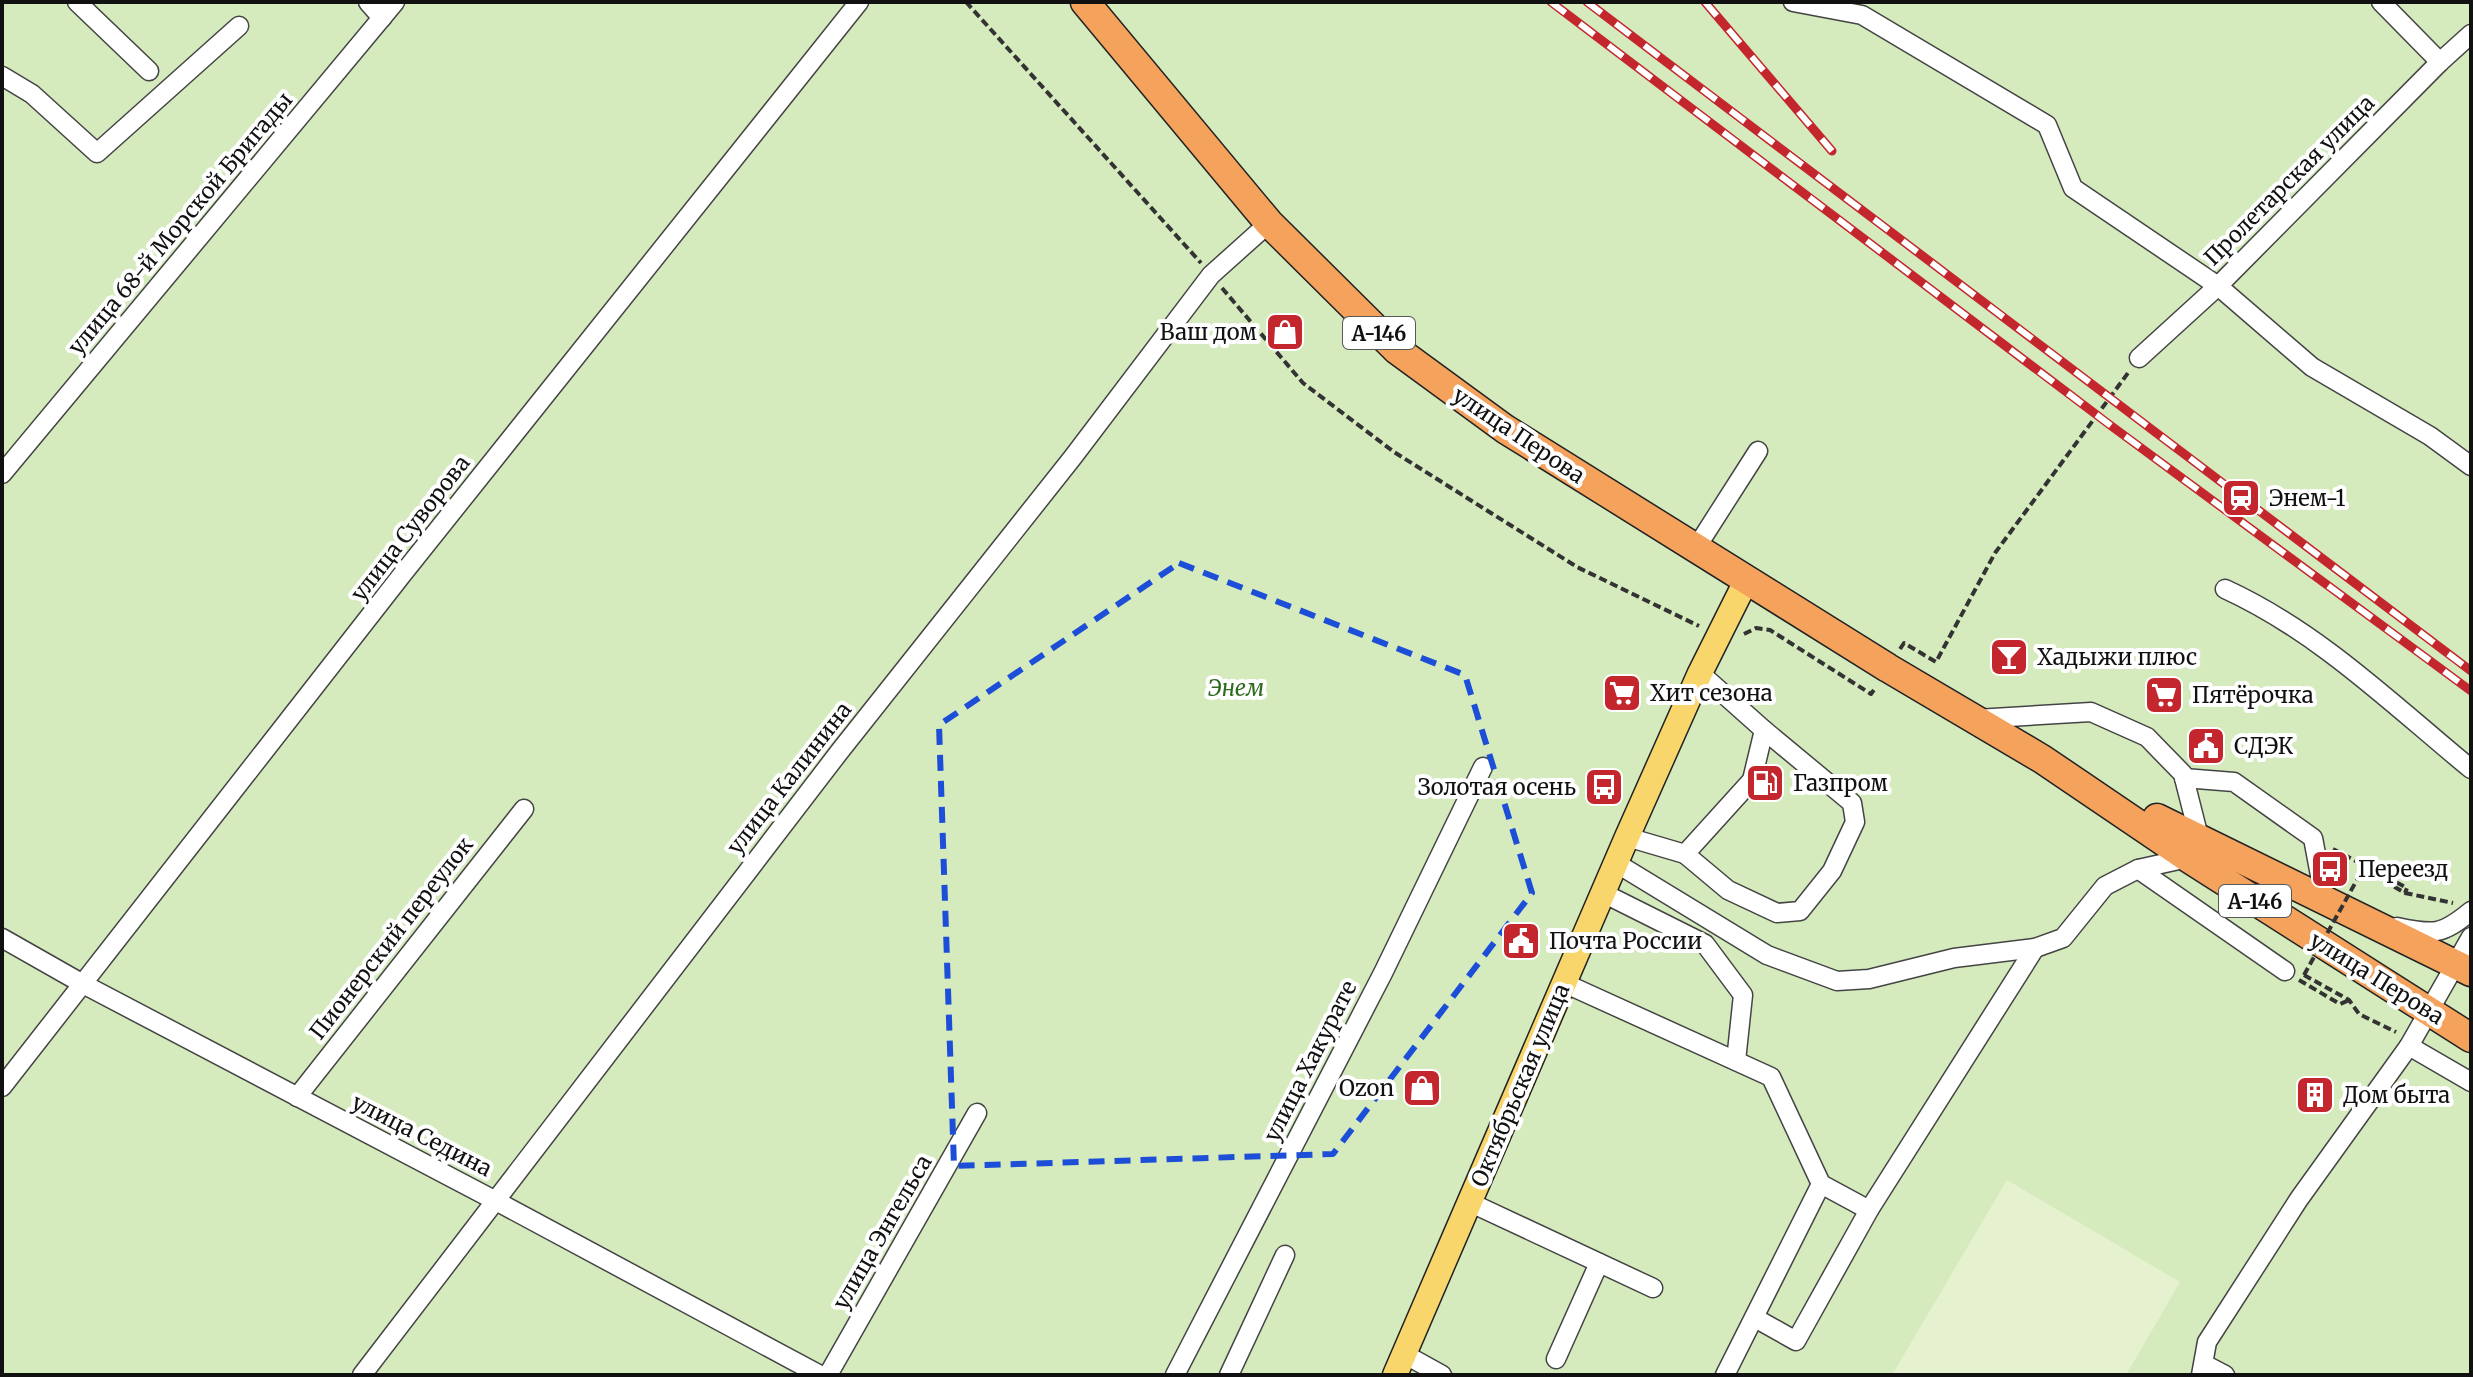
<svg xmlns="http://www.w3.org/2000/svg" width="2473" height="1377" font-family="Merriweather,serif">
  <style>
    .green { fill: #d5ebbd }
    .pitch { fill: #e6f2cf }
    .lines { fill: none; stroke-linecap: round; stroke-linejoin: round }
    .minor-casing { stroke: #444; stroke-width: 21 }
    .major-casing { stroke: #222; stroke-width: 27 }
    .highway-casing { stroke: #222; stroke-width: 31 }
    .path { stroke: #333; stroke-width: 4; stroke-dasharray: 8 4; stroke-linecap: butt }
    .minor { stroke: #fff; stroke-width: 18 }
    .major { stroke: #f9d66b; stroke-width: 24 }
    .highway { stroke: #f5a25d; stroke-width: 28 }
    .rail-casing { stroke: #c4262e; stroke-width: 9 }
    .rail { stroke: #fff; stroke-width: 6; stroke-dasharray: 18; stroke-linecap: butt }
    .path-bridge { stroke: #333; stroke-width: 4; stroke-dasharray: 8 4; stroke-linecap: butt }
    .marked { fill: none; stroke: #1d4ed8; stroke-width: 6; stroke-dasharray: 16 10; stroke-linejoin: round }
    .labels { text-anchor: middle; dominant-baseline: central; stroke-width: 8; stroke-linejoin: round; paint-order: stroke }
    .shield { fill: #fff; stroke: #585858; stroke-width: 2 }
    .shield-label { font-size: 20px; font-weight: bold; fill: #111 }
    .street-label { font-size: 22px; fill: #111; stroke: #fff }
    .poi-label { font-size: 22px; fill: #111; stroke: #fff; text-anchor: start }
    .park-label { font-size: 22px; font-style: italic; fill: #2f6b1f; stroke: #fff }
  </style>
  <rect width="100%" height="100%" fill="#fffdf5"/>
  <rect class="green" x="2" y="2" width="2469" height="1373"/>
  <polygon class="pitch" points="2007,1180 2180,1282 2126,1375 1892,1375"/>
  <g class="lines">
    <defs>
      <g id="minor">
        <polyline points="77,2 149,71"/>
        <polyline points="368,2 382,18"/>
        <polyline points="1793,2 1862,15 2047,125 2073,188 2218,286 2312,367 2430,436 2471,466"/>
        <polyline points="2381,2 2440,62"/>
        <polyline points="2,76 32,94 97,153 239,26"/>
        <polyline points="2139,358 2218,286 2440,62 2471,34"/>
        <polyline points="2,474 395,2"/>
        <polyline points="1696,548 1758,451"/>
        <path d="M2225 589C2319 632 2393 705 2471 769"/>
        <polyline points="1976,719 2091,712 2147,737 2183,774 2200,841"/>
        <polyline points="2184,778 2234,782 2313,838 2325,902"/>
        <polyline points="1627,837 1685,854 1752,780 1764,730 1700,673"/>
        <polyline points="1685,854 1728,890 1777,913 1800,911 1832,871 1855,822 1852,803 1764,730"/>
        <polyline points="1616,863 1767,955 1837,981 1869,979 1954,958 2035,948 2063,938 2105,886 2138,869 2188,858"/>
        <polyline points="2138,869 2285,971"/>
        <polyline points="1603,893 1705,944 1743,995 1736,1061"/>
        <path d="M2397 927C2434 935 2442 935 2471 911"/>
        <polyline points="2,938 83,984 496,1201 820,1375"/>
        <polyline points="1564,983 1771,1077 1821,1184 1869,1210 2035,948"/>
        <polyline points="2409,1046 2471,1082"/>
        <polyline points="2,1087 401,576 859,2"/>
        <polyline points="297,1097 524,809"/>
        <polyline points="1469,1202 1653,1288"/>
        <polyline points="1755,1318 1796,1341 1869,1210"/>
        <polyline points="1404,1354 1442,1375"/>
        <polyline points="1556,1359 1599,1263"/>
        <polyline points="2204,1364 2225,1375"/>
        <polyline points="362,1375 840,751 1073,457 1211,275 1269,223"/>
        <polyline points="828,1375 977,1113"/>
        <polyline points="1175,1375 1383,973 1483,767"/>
        <polyline points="1229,1375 1285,1255"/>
        <polyline points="1725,1375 1821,1184"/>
        <polyline points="2201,1375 2207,1342 2299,1199 2409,1046 2471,937"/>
      </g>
      <polyline id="major" points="1395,1375 1627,837 1700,673 1747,579"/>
      <g id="highway">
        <polyline points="1085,2 1269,223 1397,350 1505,429 1888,668 2042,759 2188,858 2471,1038"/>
        <polyline points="2157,818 2471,972"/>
      </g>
    </defs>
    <use href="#minor" class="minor-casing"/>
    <use href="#major" class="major-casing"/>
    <use href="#highway" class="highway-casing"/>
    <g class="path">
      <polyline points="966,2 1201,263"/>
      <polyline points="1222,288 1303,383 1394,452 1577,567 1699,626"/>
      <polyline points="1744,634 1756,628 1770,630 1871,694 1876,687"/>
      <polyline points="1900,649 1904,643 1936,662 1995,553 2128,373"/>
      <polyline points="2333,849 2407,888 2405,893"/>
      <polyline points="2363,869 2405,893 2453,903"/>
      <polyline points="2304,975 2349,1000 2359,1014 2396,1032"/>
      <polyline points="2299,980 2340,1004 2349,1000"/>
    </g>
    <use href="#minor" class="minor"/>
    <use href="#major" class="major"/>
    <use href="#highway" class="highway"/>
    <defs>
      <g id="rail">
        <polyline points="1551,2 2110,425 2471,691"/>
        <polyline points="1587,2 2471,671"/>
        <polyline points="1705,2 1832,151"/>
      </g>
    </defs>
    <use href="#rail" class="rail-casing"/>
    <use href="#rail" class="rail"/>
    <polyline class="path-bridge" points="2304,975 2363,869"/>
  </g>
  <path class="marked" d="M1179 563 1465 675 1532 893 1333 1154 954 1166 939 725Z"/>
  <defs>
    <symbol id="shop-square" viewBox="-11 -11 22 22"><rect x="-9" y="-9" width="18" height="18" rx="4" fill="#c4262e" stroke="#fff"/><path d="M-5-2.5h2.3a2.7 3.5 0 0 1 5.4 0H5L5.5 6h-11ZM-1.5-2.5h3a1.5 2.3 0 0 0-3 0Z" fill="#fff"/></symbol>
    <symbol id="station-square" viewBox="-11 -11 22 22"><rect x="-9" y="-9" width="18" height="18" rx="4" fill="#c4262e" stroke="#fff"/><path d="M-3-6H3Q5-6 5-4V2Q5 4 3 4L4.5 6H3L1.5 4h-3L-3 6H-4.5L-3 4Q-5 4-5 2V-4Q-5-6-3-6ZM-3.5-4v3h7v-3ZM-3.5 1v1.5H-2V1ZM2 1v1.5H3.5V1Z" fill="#fff"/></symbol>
    <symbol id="bar-square" viewBox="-11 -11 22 22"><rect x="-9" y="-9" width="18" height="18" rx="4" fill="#c4262e" stroke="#fff"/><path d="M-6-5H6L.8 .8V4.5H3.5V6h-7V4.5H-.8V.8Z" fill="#fff"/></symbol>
    <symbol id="supermarket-square" viewBox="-11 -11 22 22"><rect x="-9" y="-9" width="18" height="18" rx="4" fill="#c4262e" stroke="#fff"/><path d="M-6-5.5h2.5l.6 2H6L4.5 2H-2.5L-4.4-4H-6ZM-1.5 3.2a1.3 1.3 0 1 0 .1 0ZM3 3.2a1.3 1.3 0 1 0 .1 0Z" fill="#fff"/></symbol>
    <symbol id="civic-square" viewBox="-11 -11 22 22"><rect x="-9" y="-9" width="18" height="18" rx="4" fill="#c4262e" stroke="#fff"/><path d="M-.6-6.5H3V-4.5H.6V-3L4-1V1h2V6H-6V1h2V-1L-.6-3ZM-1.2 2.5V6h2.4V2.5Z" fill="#fff"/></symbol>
    <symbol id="fuel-square" viewBox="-11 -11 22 22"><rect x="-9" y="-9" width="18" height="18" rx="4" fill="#c4262e" stroke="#fff"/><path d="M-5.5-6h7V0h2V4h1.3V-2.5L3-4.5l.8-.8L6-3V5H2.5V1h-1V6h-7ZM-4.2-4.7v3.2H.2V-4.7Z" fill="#fff"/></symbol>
    <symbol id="bus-square" viewBox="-11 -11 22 22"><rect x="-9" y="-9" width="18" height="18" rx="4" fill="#c4262e" stroke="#fff"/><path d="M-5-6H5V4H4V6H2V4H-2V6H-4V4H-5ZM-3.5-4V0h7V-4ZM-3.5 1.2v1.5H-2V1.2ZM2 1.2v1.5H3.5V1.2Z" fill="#fff"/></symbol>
    <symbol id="building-square" viewBox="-11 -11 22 22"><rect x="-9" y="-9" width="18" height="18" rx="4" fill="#c4262e" stroke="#fff"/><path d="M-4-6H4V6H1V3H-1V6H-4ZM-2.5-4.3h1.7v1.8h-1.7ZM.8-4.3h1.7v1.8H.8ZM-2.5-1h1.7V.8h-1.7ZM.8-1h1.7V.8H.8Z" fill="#fff"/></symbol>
  </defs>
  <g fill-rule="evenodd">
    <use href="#shop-square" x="1263" y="310" width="44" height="44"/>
    <use href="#station-square" x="2219" y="476" width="44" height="44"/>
    <use href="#bar-square" x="1987" y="635" width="44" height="44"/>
    <use href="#supermarket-square" x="1600" y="671" width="44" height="44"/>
    <use href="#supermarket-square" x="2142" y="673" width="44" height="44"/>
    <use href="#civic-square" x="2184" y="724" width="44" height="44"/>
    <use href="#fuel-square" x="1743" y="761" width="44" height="44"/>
    <use href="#bus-square" x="1582" y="765" width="44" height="44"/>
    <use href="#bus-square" x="2308" y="847" width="44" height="44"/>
    <use href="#civic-square" x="1499" y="919" width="44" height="44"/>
    <use href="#shop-square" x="1400" y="1066" width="44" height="44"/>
    <use href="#building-square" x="2293" y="1073" width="44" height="44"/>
  </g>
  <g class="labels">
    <g class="shield">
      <rect x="1343" y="317" width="72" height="32" rx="6"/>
      <rect x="2219" y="885" width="72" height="32" rx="6"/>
    </g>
    <g class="shield-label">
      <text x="1379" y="333">А-146</text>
      <text x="2255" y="901">А-146</text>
    </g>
    <g class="street-label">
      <text transform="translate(2289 180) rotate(-45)">Пролетарская улица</text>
      <text transform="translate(180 223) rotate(-50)">улица 68-й Морской Бригады</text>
      <text transform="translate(1519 435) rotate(34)">улица Перова</text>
      <text transform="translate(410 528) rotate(-52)">улица Суворова</text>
      <text transform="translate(789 778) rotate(-52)">улица Калинина</text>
      <text transform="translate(391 938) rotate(-52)">Пионерский переулок</text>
      <text transform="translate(2377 978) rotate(32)">улица Перова</text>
      <text transform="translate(1310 1061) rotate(-63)">улица Хакурате</text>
      <text transform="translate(1520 1085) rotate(-67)">Октябрьская улица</text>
      <text transform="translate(422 1135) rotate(27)">улица Седина</text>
      <text transform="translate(882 1232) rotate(-60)">улица Энгельса</text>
    </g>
    <g class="poi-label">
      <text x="1257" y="332" text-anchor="end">Ваш дом</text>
      <text x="2269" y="498">Энем-1</text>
      <text x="2037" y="657">Хадыжи плюс</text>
      <text x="1650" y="693">Хит сезона</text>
      <text x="2192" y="695">Пятёрочка</text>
      <text x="2234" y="746">СДЭК</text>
      <text x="1793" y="783">Газпром</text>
      <text x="1576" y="787" text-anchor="end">Золотая осень</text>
      <text x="2358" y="869">Переезд</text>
      <text x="1549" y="941">Почта России</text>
      <text x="1394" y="1088" text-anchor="end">Ozon</text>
      <text x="2343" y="1095">Дом быта</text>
    </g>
    <g class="park-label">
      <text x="1236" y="688">Энем</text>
    </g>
  </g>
  <rect width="2473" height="1377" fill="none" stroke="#111111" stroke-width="8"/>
</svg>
